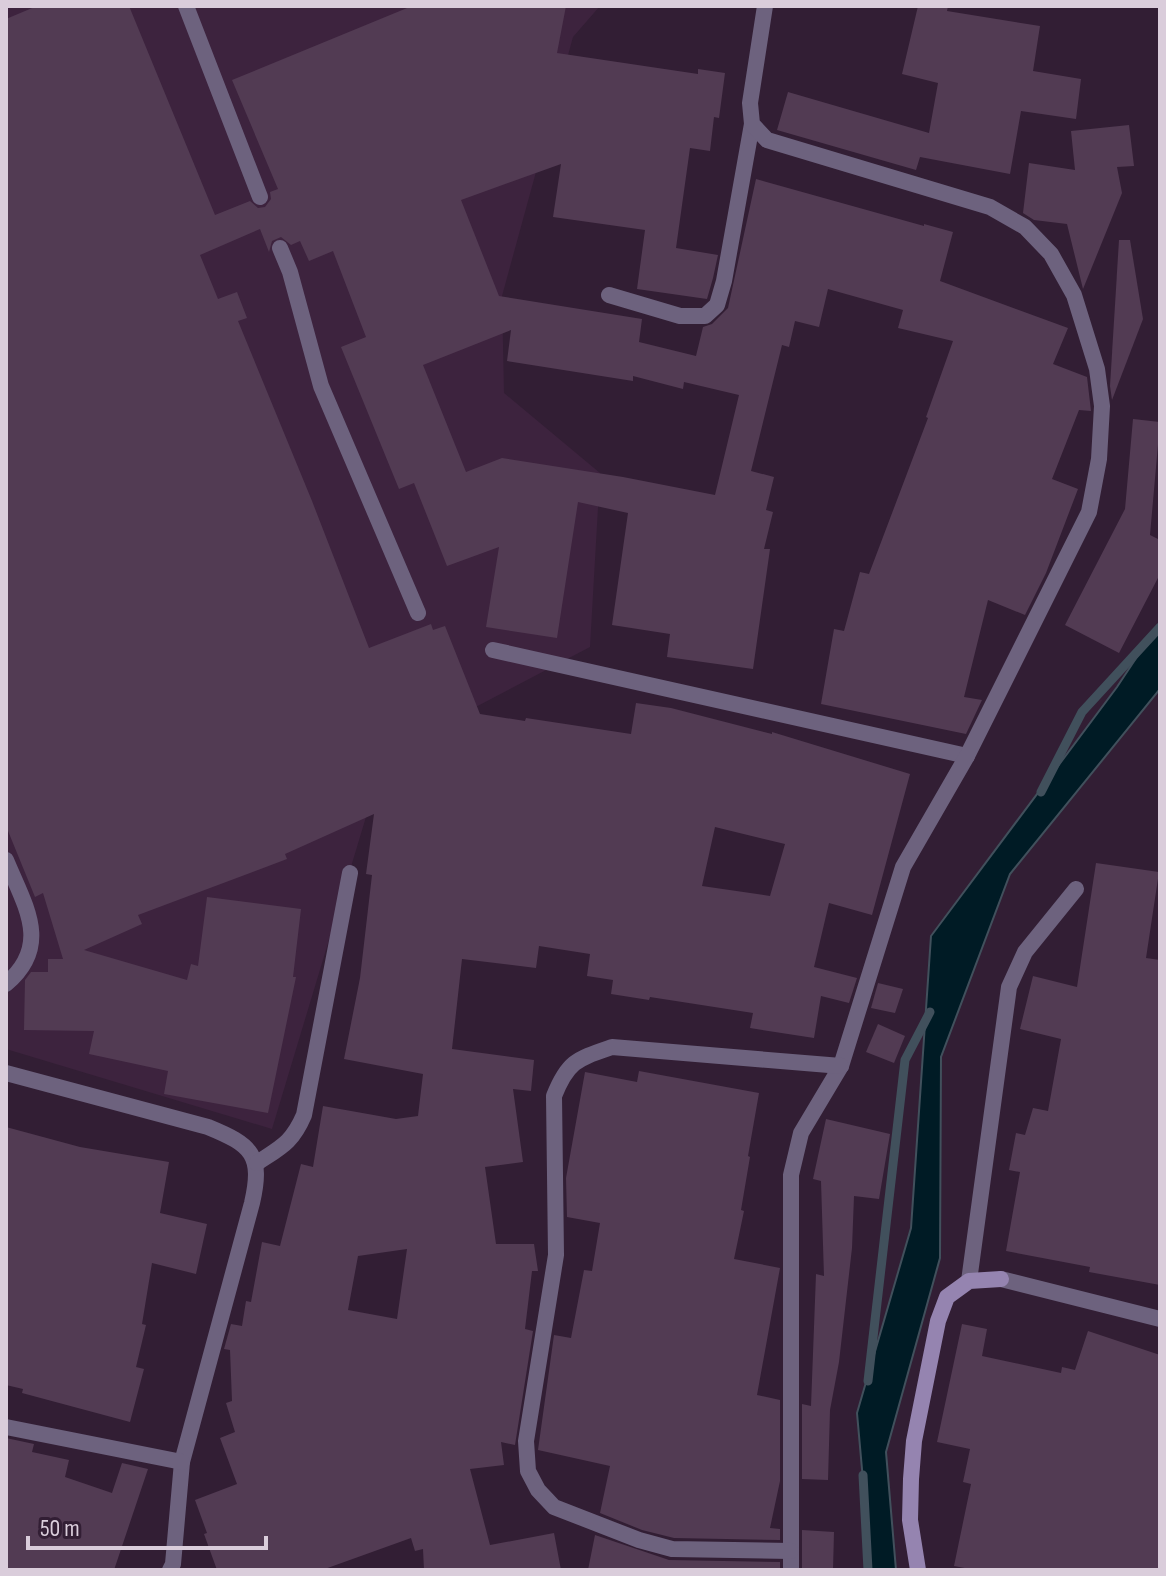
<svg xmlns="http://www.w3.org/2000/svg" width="1166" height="1576" font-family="'Sofia Sans Condensed',sans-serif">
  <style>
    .built { fill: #3d233e }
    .water { fill: #001b25; stroke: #41505c; stroke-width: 2 }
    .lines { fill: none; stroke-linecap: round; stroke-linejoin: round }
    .stream { stroke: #41505c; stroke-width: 9 }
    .building { fill: #523b53; fill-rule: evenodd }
    .lane { stroke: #6d627e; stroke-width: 16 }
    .street { stroke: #6d627e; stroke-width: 16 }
    .secondary { stroke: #9584b0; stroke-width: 16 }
  </style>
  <rect width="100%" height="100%" fill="#321e34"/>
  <polygon class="built" points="6,6 600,6 573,37 502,296 504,393 600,473 590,647 470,710 369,807 272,1129 6,1049"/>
  <polygon class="water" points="1160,622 1160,689 1010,874 941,1057 940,1258 886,1452 896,1570 871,1570 857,1413 911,1228 931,936 1117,687"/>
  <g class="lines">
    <g class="stream">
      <polyline points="1041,792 1082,712 1160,627"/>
      <polyline points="868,1381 905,1060 930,1012"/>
      <polyline points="863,1475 868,1570"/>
    </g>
  </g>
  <g class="building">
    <path d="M37 6H129L215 215 250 201 258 208 265 207 271 199 270 192 278 189 232 80 412 6H566L557 53 698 74V69L725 73 719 118 714 117 710 151 690 148 676 248 718 255 713 278 707 299 637 289 645 230 553 217 561 164 461 200 499 296 642 319 639 342 696 356 703 327 712 324 728 308 756 179 924 226V224L953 232 940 281 1068 328 1053 364 1087 377 1091 411 1079 410 1052 479 1078 489 1046 573 1025 615 988 600 964 697 982 700 966 734 821 704 834 629 844 631 860 572 869 574 928 418 926 417 953 341 898 328 903 310 828 289 819 327 795 321 789 347 782 345 751 471 774 477 766 510 773 512 764 549H770L753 669 667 657 670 634 612 625 628 513 578 502 557 638 486 627 499 547 447 566 414 483 399 489 341 347 366 337 333 251 309 261 300 241 291 245 281 237 272 241 269 252 260 229 200 255 218 299 237 292 247 318 238 321 312 501 369 648 431 624 433 630 445 626 480 714 525 721 526 718 631 734 636 703 671 708 772 734V732L910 774 872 915 829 903 814 967 857 978 849 1003 821 996 814 1038 750 1028 753 1013 650 997 649 1000 611 994 613 980 587 976 590 954 539 946 536 968 462 959 452 1049 534 1060 531 1091 513 1089 523 1162 485 1167 496 1244H534L538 1271H532L525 1329 533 1331 515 1445 501 1442 504 1465 470 1469 490 1545 554 1533 561 1570H424L423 1549 415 1551 411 1538 322 1570H217L204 1534 207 1533 195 1500 237 1484 220 1438 235 1432 226 1403 232 1401 230 1350 224 1349 231 1324 242 1326 246 1301 251 1302 262 1242 280 1246 301 1164 313 1167 323 1106 396 1119 418 1116 423 1074 344 1059 360 978 372 875 366 874 374 814 285 854 287 859 138 915 142 924 84 950 187 980 191 964 198 966 207 897 301 909 293 977H296L268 1113 164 1094 168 1071 89 1054 94 1031 24 1030 25 980 31 972H48V959H63L43 893 35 897 6 826V19ZM511 330 507 361 633 381V376L683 389 684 382 739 395 715 495 623 477 502 458 466 472 423 365ZM715 827 785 844 770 896 702 886ZM407 1249 397 1319 348 1310 358 1256Z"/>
    <polygon points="918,6 948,6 947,11 1040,26 1033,71 1081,79 1076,119 1021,111 1010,174 920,157 916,170 777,130 788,92 929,133 938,83 902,74"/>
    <polygon points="1129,125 1134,166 1117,167 1122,193 1083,289 1067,224 1034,220 1023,213 1029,163 1075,170 1071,131"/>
    <polygon points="1119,240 1130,240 1143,319 1112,400 1110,386"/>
    <polygon points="1133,419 1160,422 1150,535 1160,540 1160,574 1119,653 1065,625 1125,509"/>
    <polygon points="1096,863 1159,872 1146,958 1160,960 1160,1285 1089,1272 1090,1267 1006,1251 1020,1172 1009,1170 1016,1133 1025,1135 1033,1108 1048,1111 1061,1039 1020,1029 1033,976 1077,987"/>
    <polygon points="878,983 903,989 895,1013 871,1008"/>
    <polygon points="878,1024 905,1036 894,1063 866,1052"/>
    <polygon points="639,1071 759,1093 748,1156 750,1157 741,1210 744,1211 734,1259 780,1268 757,1395 780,1400 780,1481 770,1528 780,1529 780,1540 674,1538 642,1530 600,1513 610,1466 538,1450 554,1335 571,1338 584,1270 592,1271 600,1223 567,1217 566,1178 585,1072 637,1082"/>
    <polygon points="826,1119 890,1134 879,1199 854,1196 852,1248 839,1362 830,1410 828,1480 802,1479 802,1404 811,1406 816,1274 824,1276 821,1181 813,1179"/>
    <polygon points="6,1127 80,1147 169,1162 160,1213 207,1224 196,1274 152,1263 142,1324 146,1325 136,1367 144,1369 130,1422 22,1393 23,1389 6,1385"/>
    <polygon points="962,1324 987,1329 982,1356 1061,1373 1062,1367 1075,1370 1088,1331 1160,1355 1160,1570 975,1570 954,1566 971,1484 963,1482 970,1449 937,1442"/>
    <polygon points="6,1438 34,1444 32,1452 69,1460 65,1477 112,1493 122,1463 148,1469 114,1570 6,1570"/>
    <polygon points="802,1530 834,1532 833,1570 802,1570"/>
    <polygon points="595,1535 669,1560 780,1562 780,1570 588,1570"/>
  </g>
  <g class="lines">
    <g class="lane">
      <polyline points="186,6 260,197"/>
      <polyline points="280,248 290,272 321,386 418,613"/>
      <polyline points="609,295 680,316 705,316 717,305 724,281 752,124"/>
      <polyline points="493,650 967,756"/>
      <path d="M6 860C25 906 52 945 6 984"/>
      <polyline points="969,1281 1009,987 1025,952 1076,889"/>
    </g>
    <g class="street">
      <polyline points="765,6 750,103 752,124 767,140 990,207 1025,227 1051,254 1074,295 1097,369 1102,406 1099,459 1089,512 967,756 903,867 841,1066 801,1133 791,1175 791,1570"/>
      <path d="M6 1073 208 1127C252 1145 263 1155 252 1203L182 1462 173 1564 170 1570"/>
      <path d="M257 1163C281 1147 292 1143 304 1115L350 873"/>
      <polyline points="1001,1279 1160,1319"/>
      <polyline points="6,1427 182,1462"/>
      <path d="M791 1551 672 1549 639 1540 554 1507 538 1490 528 1471 526 1441 556 1255 554 1096C568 1061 577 1059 612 1047L841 1066"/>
    </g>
    <polyline class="secondary" points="918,1570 910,1520 911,1479 914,1441 938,1321 947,1297 969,1281 1001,1279"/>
  </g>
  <rect width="1166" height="1576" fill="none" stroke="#dacddb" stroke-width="16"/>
  <path d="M28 1536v12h238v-12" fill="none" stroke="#dacddb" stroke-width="4"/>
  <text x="40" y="1536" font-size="24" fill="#dacddb" stroke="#321e34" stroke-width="6" paint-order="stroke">50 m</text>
</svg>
